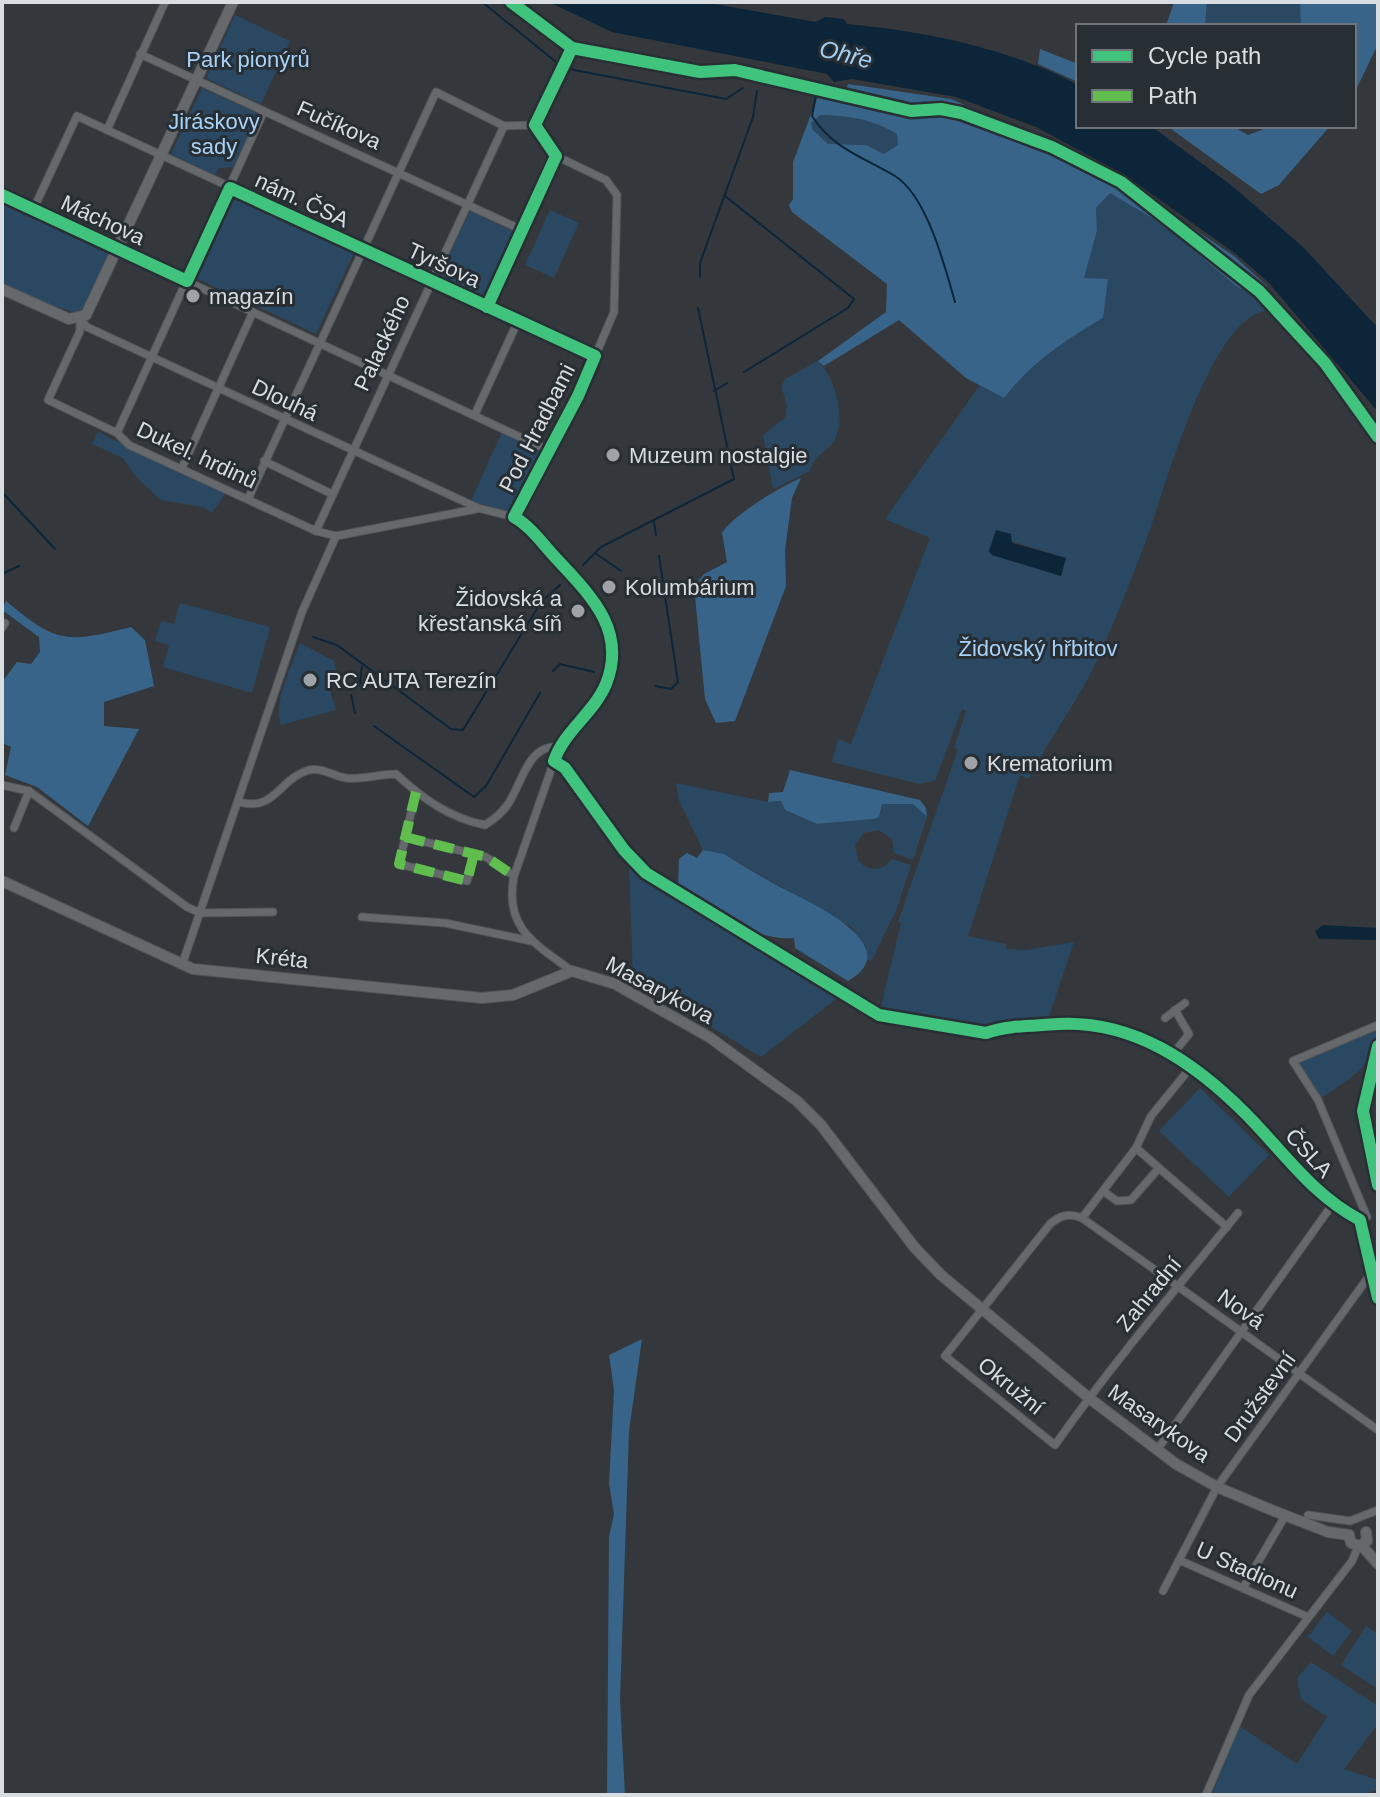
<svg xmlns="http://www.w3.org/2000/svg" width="1380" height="1797" font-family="Arial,sans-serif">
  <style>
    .green { fill: #2a4861; fill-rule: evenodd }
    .forest { fill: #386489; fill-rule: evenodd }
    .water { fill: #0c2538 }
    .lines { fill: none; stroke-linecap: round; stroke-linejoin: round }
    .stream { stroke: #0c2538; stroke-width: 2 }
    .street-casing { stroke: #515558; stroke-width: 9 }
    .secondary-casing { stroke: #515558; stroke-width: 12 }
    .street { stroke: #66696c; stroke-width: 7 }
    .secondary { stroke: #66696c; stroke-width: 10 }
    .quiet { stroke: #5fbe4e; stroke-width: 10; stroke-dasharray: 20 10; stroke-linecap: butt }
    .cycleway-casing { stroke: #272e34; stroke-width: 17 }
    .cycleway { stroke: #40c37c; stroke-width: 12 }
    .poi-dot { fill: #9fa3a7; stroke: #272e34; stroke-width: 3 }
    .labels { text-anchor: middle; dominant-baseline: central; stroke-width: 6; stroke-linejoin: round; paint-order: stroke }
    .park-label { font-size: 22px; fill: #a8d2f8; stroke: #272e34 }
    .street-label { font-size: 22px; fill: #d8dde1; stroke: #272e34 }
    .poi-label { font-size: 22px; fill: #d8dde1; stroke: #272e34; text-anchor: start }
    .water-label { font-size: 24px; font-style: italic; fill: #a4cff5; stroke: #272e34 }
  </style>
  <rect width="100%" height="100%" fill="#34383c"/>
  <g class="green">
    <polygon points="1207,2 1301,2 1301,26 1205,26"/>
    <polygon points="235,15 290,41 261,104 206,78"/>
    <polygon points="202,88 258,114 233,167 219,168 215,175 171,154"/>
    <path d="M820 115C849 116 872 119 897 134L898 146 884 154 866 145 828 144 813 130 811 123Z"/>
    <path d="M1110 193 1162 224 1236 286 1261 299 1265 311C1209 321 1165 490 1147 538 1131 580 1115 622 1096 662 1077 703 1049 738 1029 779L1020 775 968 936 1006 944V949L1026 950 1074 942 1047 1022 1000 1025 985 1031 880 1010 901 923 898 922 958 749 954 748 966 711 962 709 935 781 919 784 832 762 838 739 851 744 930 538 885 519 980 385 1004 398C1032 362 1064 341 1103 318L1083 279 1097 232 1096 208ZM1010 541 1066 558 1061 576 989 553Z"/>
    <polygon points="233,197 354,253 316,334 196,278"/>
    <polygon points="2,201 112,254 86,306 78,313 47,304 2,283"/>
    <polygon points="550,210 579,223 554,278 525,265"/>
    <polygon points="470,211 514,232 484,297 439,276"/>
    <path d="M818 361C835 377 847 420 834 441 826 453 813 456 810 471L773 489 763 435 785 418 787 405 781 386 785 379Z"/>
    <polygon points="98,431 108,437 226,493 212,513 203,507 161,500 136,477 123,458 92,444"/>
    <polygon points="502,432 538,449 542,458 515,508 507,512 471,501"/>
    <polygon points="180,603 270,627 252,693 163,667 169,645 155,641 161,621 174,624"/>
    <path d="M300 643 334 661 337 675 328 684 336 710 281 725C272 703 293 664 300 643Z"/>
    <path d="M676 783 768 802 781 801 785 810 817 824 874 819 882 804H913L927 817 913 860 894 853 892 839 879 830 864 833 855 845 858 860C868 872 882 872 892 859L911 865 896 911 872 960 866 961V947L851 927 724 854 703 850 679 801Z"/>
    <polygon points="629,868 840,996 761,1057 633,980"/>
    <path d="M1377 1030C1380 1064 1343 1083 1320 1099L1297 1063Z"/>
    <polygon points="1200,1088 1269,1155 1229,1197 1159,1131"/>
    <polygon points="1327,1612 1352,1631 1333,1656 1308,1637"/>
    <polygon points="1366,1626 1378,1634 1378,1689 1341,1665"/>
    <polygon points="1311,1662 1378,1706 1378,1724 1344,1769 1378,1780 1378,1789 1365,1795 1212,1795 1239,1726 1297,1764 1327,1717 1301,1699 1297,1678"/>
  </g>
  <g class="forest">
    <polygon points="1174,2 1207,2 1205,26 1166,26"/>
    <polygon points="1378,2 1378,44 1354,94 1354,26 1301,26 1300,3"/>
    <polygon points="1040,49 1078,64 1078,82 1038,64"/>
    <path d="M848 84 951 99 1060 147 1140 192 1234 256 1267 286 1261 299 1236 286 1162 224 1110 193 1096 208 1097 231 1084 278 1108 279 1103 318C1064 341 1032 362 1004 398L966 378 899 320 824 366 818 361 886 312 887 284 792 212 789 205 793 199V162L818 96 843 100ZM820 115C849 116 872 119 897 134L898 145 884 154 866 145 828 144 813 130 811 123Z"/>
    <polygon points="1167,126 1232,126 1248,135 1272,126 1330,126 1279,185 1261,194"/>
    <path d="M801 478 792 498 785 550 786 586 735 721 716 723 705 699 694 586 704 574 727 562 722 533C734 514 780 487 801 478Z"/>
    <path d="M6 601C57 644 67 643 131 627L145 640 154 686 104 702V726L139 729 88 826 37 787 5 775 11 747 2 743V682L17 662 31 664 40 652 39 637 2 610Z"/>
    <polygon points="790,770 920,800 926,808 927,817 913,804 882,804 879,817 874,819 817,824 785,810 781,801 768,802 769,793 783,792"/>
    <path d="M703 850 724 854C742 865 760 876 778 886 805 900 910 945 848 981L795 948 794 938C751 941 714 909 678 888L679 859 687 853 697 858Z"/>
    <polygon points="642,1339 629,1431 620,1700 625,1795 607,1795 609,1537 614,1514 609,1484 614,1390 609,1355"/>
  </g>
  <g class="water">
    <path d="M549 2H703L816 22 825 17 844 19 847 24C924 31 1009 48 1078 85V126H1151L1231 185 1303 247 1378 328V412L1269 283 1236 254 1125 175 1036 127 956 97 852 79 834 82 827 74 612 32Z"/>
    <polygon points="996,530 1011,534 1012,543 1066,558 1061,576 992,555 989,551"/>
    <polygon points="1323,925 1378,928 1378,940 1319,939 1315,931"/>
  </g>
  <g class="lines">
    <g class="stream">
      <polyline points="482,2 556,62 574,70 726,99 743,88"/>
      <path d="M816 95 812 116C833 149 863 157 895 176 927 196 945 267 955 302"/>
      <polyline points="725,196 854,299 848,308 744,372"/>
      <polyline points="700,277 700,263 753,117 757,91"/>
      <polyline points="714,391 727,383"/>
      <polyline points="2,492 55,549"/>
      <polyline points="654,522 656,535"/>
      <polyline points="595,553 621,571"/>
      <polyline points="583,565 601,547 734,479 698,308"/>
      <polyline points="2,574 19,566"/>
      <polyline points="313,637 337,645 451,729 463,730 541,602 560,585"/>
      <polyline points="553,671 560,664 594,672"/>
      <polyline points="360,683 362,666"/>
      <polyline points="655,686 671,689 678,682 659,556"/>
      <polyline points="351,695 355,713"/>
      <polyline points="374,726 474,797 486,786 540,693"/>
    </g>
    <defs>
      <g id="street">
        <polyline points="140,54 522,230"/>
        <polyline points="107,130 165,2"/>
        <polyline points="2,195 550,451"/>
        <polyline points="33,210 77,116 595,356"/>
        <polyline points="487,307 556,156"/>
        <path d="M80 319 87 327 478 508 514 517 590 595 608 626 612 655 610 669 600 696 559 747 514 876C504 928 534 943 572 971"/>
        <polyline points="80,319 80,331 48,400 117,433 129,445 316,531 336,536 476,509"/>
        <polyline points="475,414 518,321"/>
        <polyline points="117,433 264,111"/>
        <polyline points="264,461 332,494"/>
        <polyline points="182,468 253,312"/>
        <polyline points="248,499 436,92 504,126 535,125 556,156 606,180 617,195 614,312 578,396 514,517"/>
        <polyline points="316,531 504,126"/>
        <polyline points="2,628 5,623"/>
        <polyline points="2,785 29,791 187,907 200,913 273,912"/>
        <polyline points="416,792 399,864 467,881 474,854"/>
        <path d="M239 802C276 812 278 779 309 770 322 767 333 776 346 778 361 780 380 774 396 774 422 798 449 818 485 825 493 820 503 812 508 804 522 784 528 743 559 747"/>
        <polyline points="14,828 29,791"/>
        <polyline points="405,837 486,857 514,876"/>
        <polyline points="362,917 445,923 531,941"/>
        <polyline points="182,965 302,612 336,536"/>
        <path d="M1175 1010 1189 1034 1173 1054C1198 1071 1222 1090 1244 1112 1283 1151 1310 1193 1360 1220L1378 1298"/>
        <polyline points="1165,1018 1185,1003"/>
        <polyline points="1378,1046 1363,1111 1378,1185"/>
        <polyline points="1191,1067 1151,1116 1136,1148 1227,1227"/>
        <polyline points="1103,1191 1117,1201 1131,1200 1159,1168"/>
        <path d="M1238 1213C1176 1289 1112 1364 1055 1445L945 1356 1050 1224C1061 1215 1068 1213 1082 1218 1181 1288 1279 1359 1378 1430"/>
        <polyline points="1367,1217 1318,1100 1293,1061 1378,1025"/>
        <polyline points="1082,1218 1136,1148"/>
        <polyline points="1157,1450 1332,1205"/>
        <polyline points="1308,1515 1350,1521 1378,1510"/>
        <polyline points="1179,1560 1308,1617"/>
        <polyline points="1243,1588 1285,1516"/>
        <polyline points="1163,1591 1217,1487 1372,1272"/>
        <polyline points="1206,1795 1249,1695 1352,1561 1358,1547"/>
      </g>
      <g id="secondary">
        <polyline points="2,289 69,319 86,315 233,2"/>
        <polyline points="2,881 193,969 482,998 513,995 572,971 615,984 709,1037 797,1101 821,1125 915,1248 941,1275 1089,1398 1176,1464 1217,1487 1274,1511 1328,1532 1349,1535"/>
        <polyline points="1349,1535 1351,1543 1360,1546 1367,1541 1366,1532"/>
        <polyline points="1362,1546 1378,1564"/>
      </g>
    </defs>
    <use href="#street" class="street-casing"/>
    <use href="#secondary" class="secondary-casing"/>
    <use href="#street" class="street"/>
    <use href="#secondary" class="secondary"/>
    <g class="quiet">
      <polyline points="416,792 399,864 467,881 474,854"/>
      <polyline points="405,837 486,857 514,876"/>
    </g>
    <defs>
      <g id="cycleway">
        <polyline points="511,2 572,48 700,72 735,70 911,111 941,109 961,113 1052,147 1121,182 1259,291 1325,363 1378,437"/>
        <path d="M2 195 187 281 230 188 595 356 578 396 514 517C530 526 542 543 554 556 588 593 628 629 606 684 594 713 564 731 554 761L565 768 624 850 646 873 879 1015 986 1033C1008 1025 1035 1026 1058 1024 1133 1020 1194 1062 1245 1113 1283 1151 1311 1194 1360 1220L1378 1298"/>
        <polyline points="487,307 556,156 535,125 572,48"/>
        <polyline points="1378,1046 1363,1111 1378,1185"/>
      </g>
    </defs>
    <use href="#cycleway" class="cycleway-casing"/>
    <use href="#cycleway" class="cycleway"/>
  </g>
  <g class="poi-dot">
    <circle cx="193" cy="296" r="8"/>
    <circle cx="613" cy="455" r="8"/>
    <circle cx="609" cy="587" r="8"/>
    <circle cx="578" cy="611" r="8"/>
    <circle cx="310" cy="680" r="8"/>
    <circle cx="971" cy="763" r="8"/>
  </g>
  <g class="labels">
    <g class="park-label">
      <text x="248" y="59">Park pionýrů</text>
      <text x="214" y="121">Jiráskovy<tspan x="214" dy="25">sady</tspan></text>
      <text x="1038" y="648">Židovský hřbitov</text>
    </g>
    <g class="street-label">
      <text transform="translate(339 125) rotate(24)">Fučíkova</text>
      <text transform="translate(302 200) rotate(25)">nám. ČSA</text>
      <text transform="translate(103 220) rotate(25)">Máchova</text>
      <text transform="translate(444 265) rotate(25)">Tyršova</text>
      <text transform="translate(382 343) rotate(-65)">Palackého</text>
      <text transform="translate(285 400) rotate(25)">Dlouhá</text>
      <text transform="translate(537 428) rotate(-63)">Pod Hradbami</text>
      <text transform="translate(197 455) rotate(25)">Dukel. hrdinů</text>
      <text transform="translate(282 958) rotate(6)">Kréta</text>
      <text transform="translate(660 990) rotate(28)">Masarykova</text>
      <text transform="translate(1309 1153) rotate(47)">ČSLA</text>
      <text transform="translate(1149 1294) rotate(-51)">Zahradní</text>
      <text transform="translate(1241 1309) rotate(36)">Nová</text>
      <text transform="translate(1011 1386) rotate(39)">Okružní</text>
      <text transform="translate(1260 1397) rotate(-54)">Družstevní</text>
      <text transform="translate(1159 1423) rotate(35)">Masarykova</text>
      <text transform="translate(1247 1570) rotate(24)">U Stadionu</text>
    </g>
    <g class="poi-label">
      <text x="209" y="296">magazín</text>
      <text x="629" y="455">Muzeum nostalgie</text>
      <text x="625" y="587">Kolumbárium</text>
      <text x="562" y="598" text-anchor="end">Židovská a<tspan x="562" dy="25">křesťanská síň</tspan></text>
      <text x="326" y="680">RC AUTA Terezín</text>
      <text x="987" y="763">Krematorium</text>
    </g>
    <g class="water-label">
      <text transform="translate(846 54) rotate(14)">Ohře</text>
    </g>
  </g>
  <rect width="1380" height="1797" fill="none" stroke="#d8dde1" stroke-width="8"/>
  <rect x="1076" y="24" width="280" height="104" fill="#272e34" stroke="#6e7479" stroke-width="2"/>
  <rect x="1092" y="50" width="40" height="12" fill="#40c37c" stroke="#6e7479" stroke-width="2"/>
  <text x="1148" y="64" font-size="24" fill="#d8dde1">Cycle path</text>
  <rect x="1092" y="90" width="40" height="12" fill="#5fbe4e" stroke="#6e7479" stroke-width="2"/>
  <text x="1148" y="104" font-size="24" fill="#d8dde1">Path</text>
</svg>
